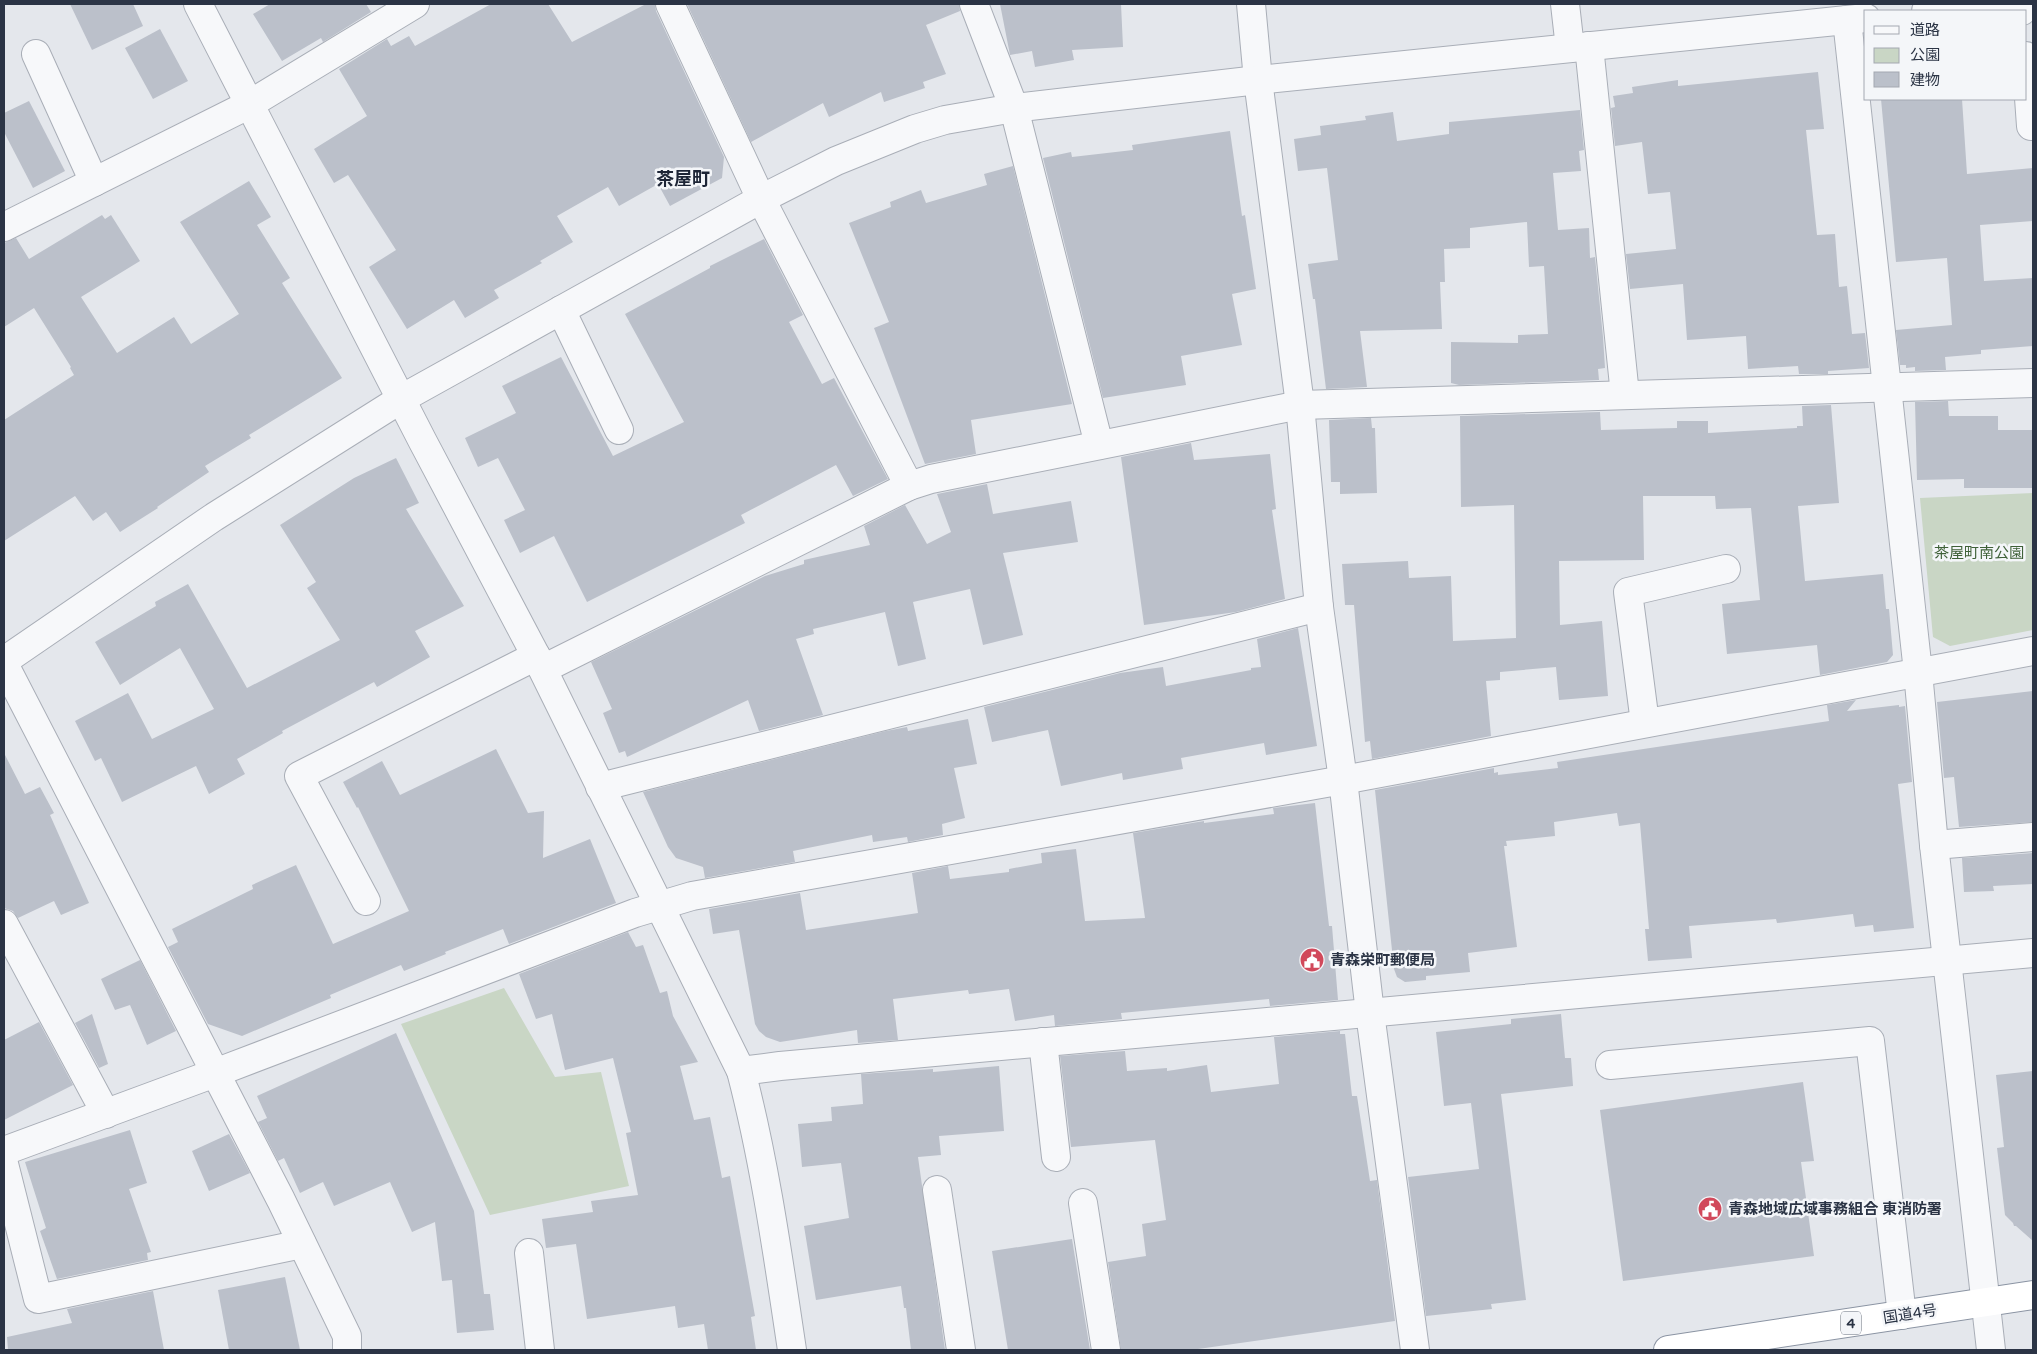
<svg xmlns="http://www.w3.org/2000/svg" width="2037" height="1354" font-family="'Varela Round','Noto Sans JP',sans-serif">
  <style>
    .green { fill: #c9d6c5 }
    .building { fill: #bbc0ca }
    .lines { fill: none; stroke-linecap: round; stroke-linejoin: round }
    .minor-casing { stroke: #a9aeb7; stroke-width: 30 }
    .highway-casing { stroke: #8b94a3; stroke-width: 30 }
    .minor { stroke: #f7f8fa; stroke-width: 28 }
    .highway { stroke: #fff; stroke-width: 28 }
    .labels { text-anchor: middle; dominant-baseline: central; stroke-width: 5; stroke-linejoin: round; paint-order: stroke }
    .shield { fill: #f4f6f9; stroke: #676e7b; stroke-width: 1 }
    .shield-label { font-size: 14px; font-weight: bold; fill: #2b3445 }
    .park-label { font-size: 15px; fill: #3f6138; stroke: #f4f6f9 }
    .poi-label { font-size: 15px; font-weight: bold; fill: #2b3445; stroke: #f4f6f9; text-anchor: start }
    .street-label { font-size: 15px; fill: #2b3445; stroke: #f4f6f9 }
    .quarter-label { font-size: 18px; font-weight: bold; fill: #1d2536; stroke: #f4f6f9 }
  </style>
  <rect width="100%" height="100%" fill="#e4e7ec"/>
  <g class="green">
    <polygon points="2033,493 2033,630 1950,646 1933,637 1920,498"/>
    <polygon points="504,988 555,1077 601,1072 629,1186 490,1215 401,1024"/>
  </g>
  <g class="building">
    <polygon points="70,4 133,4 143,26 92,50"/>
    <polygon points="270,4 366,4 371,12 323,42 321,38 282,61 253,14"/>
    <polygon points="491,4 548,4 572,42 646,4 655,4 656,11 724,157 722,178 670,206 658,184 619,206 608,187 557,216 573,242 540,261 542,263 494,290 499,298 465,318 454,300 407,329 369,267 396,250 348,175 334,183 314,149 367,116 339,69 387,39 391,46 409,36 415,46"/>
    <polygon points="687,4 959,4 960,11 926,25 946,74 923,82 925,88 884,102 881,92 829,117 823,103 751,142"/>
    <polygon points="1000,4 1121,4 1123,47 1072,50 1074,60 1035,67 1032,51 1010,55"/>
    <polygon points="160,29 188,81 153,99 125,48"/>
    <polygon points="1818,72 1824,129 1806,130 1817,235 1835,234 1839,287 1847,286 1852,334 1865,333 1869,368 1828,371 1828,374 1799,374 1798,366 1748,369 1746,336 1687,340 1683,284 1630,289 1626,254 1676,249 1670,192 1648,194 1642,142 1615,146 1611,108 1615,107 1613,96 1633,93 1632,87 1678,80 1678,86"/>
    <polygon points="1881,99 1962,99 1967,174 2033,168 2033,221 1980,225 1984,281 2033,278 2033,346 1981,350 1981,354 1945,357 1946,370 1915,371 1915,367 1906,368 1906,365 1900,365 1896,330 1952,325 1947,258 1896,262"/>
    <polygon points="29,101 65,171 33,188 4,132 4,113"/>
    <polygon points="1580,110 1584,150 1579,151 1581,171 1553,173 1558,230 1589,228 1590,258 1595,257 1603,337 1605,368 1598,369 1599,380 1459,385 1451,383 1451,342 1518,343 1518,335 1548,334 1544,266 1529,267 1527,222 1470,228 1470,248 1444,249 1445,282 1440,282 1442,329 1360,331 1367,387 1326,389 1315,299 1313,299 1308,264 1338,260 1327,168 1298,171 1294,139 1321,135 1320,126 1366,120 1365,116 1393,112 1397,141 1449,134 1449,122"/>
    <polygon points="1230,131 1242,216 1245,215 1256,289 1232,294 1242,345 1181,356 1186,385 1103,398 1043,158 1071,152 1072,157 1133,150 1132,145"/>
    <polygon points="1013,166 1072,404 971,420 976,454 925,464 874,328 889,322 849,223 891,207 890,202 921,190 926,203 987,185 984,174"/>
    <polygon points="249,181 271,217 257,225 290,278 282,283 342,378 249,435 251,438 205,466 209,472 157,507 158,508 120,532 106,512 93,521 75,496 4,541 4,420 74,375 70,368 71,367 34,308 4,327 4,243 16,238 29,259 102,215 105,219 111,215 140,261 81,297 117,353 174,317 191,344 239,314 180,222"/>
    <polygon points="764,239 803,315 789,322 822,384 834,378 888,479 853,496 836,465 741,515 745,523 587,602 554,536 520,553 504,520 525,510 498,458 478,467 465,438 516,413 502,386 561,357 613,456 684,422 625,314 710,268 710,266"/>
    <polygon points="1948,401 1949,416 1998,416 1998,430 2033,430 2033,488 1964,488 1964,479 1917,480 1915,402"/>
    <polygon points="1831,405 1839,503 1798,506 1805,581 1883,574 1886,609 1889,609 1893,655 1887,662 1820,675 1817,645 1727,654 1722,604 1760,600 1751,508 1716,509 1715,496 1643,496 1644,560 1559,561 1560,625 1602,621 1608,696 1559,700 1556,667 1500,672 1500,680 1486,681 1491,736 1372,759 1370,741 1365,742 1354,605 1345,605 1342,564 1408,561 1409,578 1451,576 1453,641 1516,638 1514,505 1461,507 1460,416 1600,412 1601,430 1677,428 1677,421 1708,421 1708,433 1797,428 1797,426 1803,426 1802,406"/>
    <polygon points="1371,418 1372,428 1375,428 1377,493 1340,494 1340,482 1331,482 1329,420"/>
    <polygon points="1191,443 1194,460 1270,454 1276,509 1272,510 1285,599 1236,612 1144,625 1121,457"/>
    <polygon points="396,458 419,503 406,509 464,606 415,631 430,657 377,687 374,682 282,731 283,733 237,759 245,774 209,794 196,766 122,802 101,758 95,761 75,721 128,693 152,739 214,709 180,648 120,685 95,642 156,606 155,602 188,584 247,688 340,640 307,588 316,582 280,525 354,478"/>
    <polygon points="987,484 993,514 1071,501 1078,542 1003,553 1023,635 983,645 970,589 913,602 926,659 898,666 885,612 813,629 814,634 796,639 823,715 759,731 748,700 627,757 625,751 619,753 603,713 612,709 591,662 765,576 804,564 804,560 870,545 864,526 905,505 927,544 951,532 937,494"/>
    <polygon points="1298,628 1317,746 1266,755 1264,743 1181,758 1183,769 1123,780 1122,773 1061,786 1048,730 992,742 984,707 1120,673 1163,667 1166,686 1251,670 1251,668 1261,667 1257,639"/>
    <polygon points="2033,691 2033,822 1959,827 1954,777 1944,778 1937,702"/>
    <polygon points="1856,700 1847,711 1899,705 1899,707 1905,706 1912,782 1898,784 1914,928 1874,932 1873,925 1855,927 1853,914 1777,923 1776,919 1689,926 1692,958 1648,961 1645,929 1649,929 1640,823 1619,826 1617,813 1554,822 1555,836 1506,841 1507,846 1504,846 1517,947 1468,953 1470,972 1426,976 1426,980 1405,982 1397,977 1394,969 1375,790 1494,768 1494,773 1498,772 1498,775 1558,768 1557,762 1829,721 1827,705"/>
    <polygon points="968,719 977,764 954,768 965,818 942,824 943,835 908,842 907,837 873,842 872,835 793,851 795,862 705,878 703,867 676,858 668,847 643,792 886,731 907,727 908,731"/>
    <polygon points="496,749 528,813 544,811 543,858 590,839 616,903 509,944 503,929 445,952 446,954 404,971 401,965 330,995 331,998 242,1036 208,1024 168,947 178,942 172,929 253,889 252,885 296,865 333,944 409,911 358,807 357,808 343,782 382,761 400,795"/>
    <polygon points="4,753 25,794 40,787 54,813 50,815 89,903 61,915 54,901 18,918 13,911 4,908"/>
    <polygon points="1315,803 1329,926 1332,926 1338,1000 1270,1006 1269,999 1121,1013 1122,1019 1055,1026 1054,1015 1015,1021 1009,989 969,994 968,990 893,999 898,1040 858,1043 857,1030 780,1042 766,1037 759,1031 755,1024 739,930 713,934 709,909 800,893 806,930 918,913 912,873 948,866 950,879 1009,872 1009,869 1042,863 1041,853 1076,849 1085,921 1145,918 1133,833 1204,821 1204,823 1274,814 1273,808"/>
    <polygon points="2033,853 2033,884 1993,886 1994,891 1964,892 1962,858"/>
    <polygon points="628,932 636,947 643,945 660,993 667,991 673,1016 698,1062 680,1066 694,1120 710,1117 722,1178 730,1176 755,1316 751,1317 756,1350 708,1350 704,1324 678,1328 675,1306 587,1319 576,1244 546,1248 542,1219 593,1212 591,1201 638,1195 626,1133 631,1132 613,1058 565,1070 552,1014 536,1019 519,974"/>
    <polygon points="140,960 176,1031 147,1045 130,1005 115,1010 101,979"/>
    <polygon points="92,1014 108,1064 99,1068 75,1023"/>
    <polygon points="1561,1014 1565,1058 1571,1058 1573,1086 1501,1094 1526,1300 1491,1304 1492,1309 1426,1316 1408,1177 1479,1169 1471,1103 1444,1106 1436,1032 1511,1024 1511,1019"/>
    <polygon points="39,1022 73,1085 4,1120 4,1040"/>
    <polygon points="1340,1031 1340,1034 1345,1034 1352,1096 1357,1096 1370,1181 1377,1180 1395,1321 1191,1350 1121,1350 1108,1262 1146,1256 1142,1224 1166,1220 1155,1140 1071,1147 1060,1056 1125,1051 1127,1071 1167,1068 1167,1071 1207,1065 1211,1092 1279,1084 1274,1037"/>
    <polygon points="396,1033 474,1211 484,1294 490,1294 494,1330 457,1333 452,1280 442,1281 435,1222 412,1232 390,1182 334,1206 323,1182 300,1193 284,1158 278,1161 258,1122 267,1118 257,1096"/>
    <polygon points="999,1066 1004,1131 939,1136 941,1155 918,1157 945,1350 911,1350 906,1308 904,1308 901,1286 816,1300 804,1226 849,1218 841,1163 802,1167 798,1124 832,1121 831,1107 863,1104 861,1074 933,1069 933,1072"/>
    <polygon points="2033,1071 2033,1241 2016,1226 2014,1226 2013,1223 2005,1215 1997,1148 2004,1147 1996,1075"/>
    <polygon points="1803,1082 1814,1161 1801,1162 1814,1256 1623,1281 1600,1110"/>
    <polygon points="130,1130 147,1183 129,1189 151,1252 147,1253 148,1260 57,1279 40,1231 46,1228 25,1162"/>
    <polygon points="229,1134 250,1173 209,1191 192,1151"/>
    <polygon points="1072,1239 1090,1350 1008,1350 992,1251"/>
    <polygon points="285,1277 300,1350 229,1350 218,1290"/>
    <polygon points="153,1291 164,1350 8,1350 7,1337 72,1323 67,1309"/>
  </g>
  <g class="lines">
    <defs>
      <g id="minor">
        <path d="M198 4 422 440 536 656 741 1071C765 1163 778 1257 792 1350"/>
        <polyline points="670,4 761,199 909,486"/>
        <polyline points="974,4 1014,108 1099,445"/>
        <polyline points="1251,4 1258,80 1300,405 1319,607 1343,780 1370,1013 1415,1350"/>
        <polyline points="1565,4 1570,48"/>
        <polyline points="2022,4 2022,11"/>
        <polyline points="1926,11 1997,4"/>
        <polyline points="1847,20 1918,672 1934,845 1991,1350"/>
        <polyline points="1589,46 1625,395"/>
        <polyline points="36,54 94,182"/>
        <polyline points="2026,56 2031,126 2033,126"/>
        <polyline points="4,227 250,104 415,4"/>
        <polyline points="561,310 619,430"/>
        <polyline points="4,661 214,517 401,399 761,199 836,161 915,129 945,120 1014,108 1258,80 1866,18"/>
        <polyline points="4,664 281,1200 347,1336 347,1350"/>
        <polyline points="543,669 909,486 931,479 1300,405 2033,383"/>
        <polyline points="1645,723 1628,592 1726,569"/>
        <polyline points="600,787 1319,607"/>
        <polyline points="1934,845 2033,837"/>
        <polyline points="366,901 299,776 536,656"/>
        <polyline points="4,924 106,1114"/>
        <polyline points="1043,1042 1056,1157"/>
        <polyline points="1610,1065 1870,1041 1902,1315"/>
        <polyline points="741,1071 780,1066 2033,953"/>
        <polyline points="4,1151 215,1073 635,913 692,896 1343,780 2033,651"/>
        <polyline points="4,1164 38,1299 302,1244"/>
        <polyline points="937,1190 961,1350"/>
        <polyline points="1083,1203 1106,1350"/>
        <polyline points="529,1253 540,1350"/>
      </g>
      <polyline id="highway" points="1668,1350 2033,1295"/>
    </defs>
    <use href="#minor" class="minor-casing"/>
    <use href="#highway" class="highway-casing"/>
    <use href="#minor" class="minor"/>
    <use href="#highway" class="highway"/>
  </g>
  <defs>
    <symbol id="civic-disc" viewBox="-11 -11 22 22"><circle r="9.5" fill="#d1495b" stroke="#f4f6f9"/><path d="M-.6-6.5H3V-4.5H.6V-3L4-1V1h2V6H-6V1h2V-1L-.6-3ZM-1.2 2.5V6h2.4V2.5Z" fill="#fff"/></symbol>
  </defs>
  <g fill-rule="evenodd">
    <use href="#civic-disc" x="1298" y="946" width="28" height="28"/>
    <use href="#civic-disc" x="1696" y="1195" width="28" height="28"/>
  </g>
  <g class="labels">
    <rect class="shield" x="1841" y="1311.5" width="20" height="23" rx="4"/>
    <g class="shield-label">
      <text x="1851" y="1323">4</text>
    </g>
    <g class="park-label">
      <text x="1979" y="553">茶屋町南公園</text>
    </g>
    <g class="poi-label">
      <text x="1330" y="960">青森栄町郵便局</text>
      <text x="1728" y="1209">青森地域広域事務組合 東消防署</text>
    </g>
    <g class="street-label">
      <text transform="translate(1910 1314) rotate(-9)">国道4号</text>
    </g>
    <g class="quarter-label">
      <text x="683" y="179">茶屋町</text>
    </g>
  </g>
  <rect width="2037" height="1354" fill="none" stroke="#2b3445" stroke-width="10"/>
  <rect x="1864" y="10" width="162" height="90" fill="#f4f6f9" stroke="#a4a8b1"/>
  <rect x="1874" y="26" width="25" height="8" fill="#f7f8fa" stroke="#a4a8b1"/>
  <text x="1910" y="35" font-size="15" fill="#2b3445">道路</text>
  <rect x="1874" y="48" width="25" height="15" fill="#c9d6c5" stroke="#a4a8b1"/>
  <text x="1910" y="60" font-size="15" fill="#2b3445">公園</text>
  <rect x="1874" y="72" width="25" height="15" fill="#bbc0ca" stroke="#a4a8b1"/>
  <text x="1910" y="85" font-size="15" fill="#2b3445">建物</text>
</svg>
